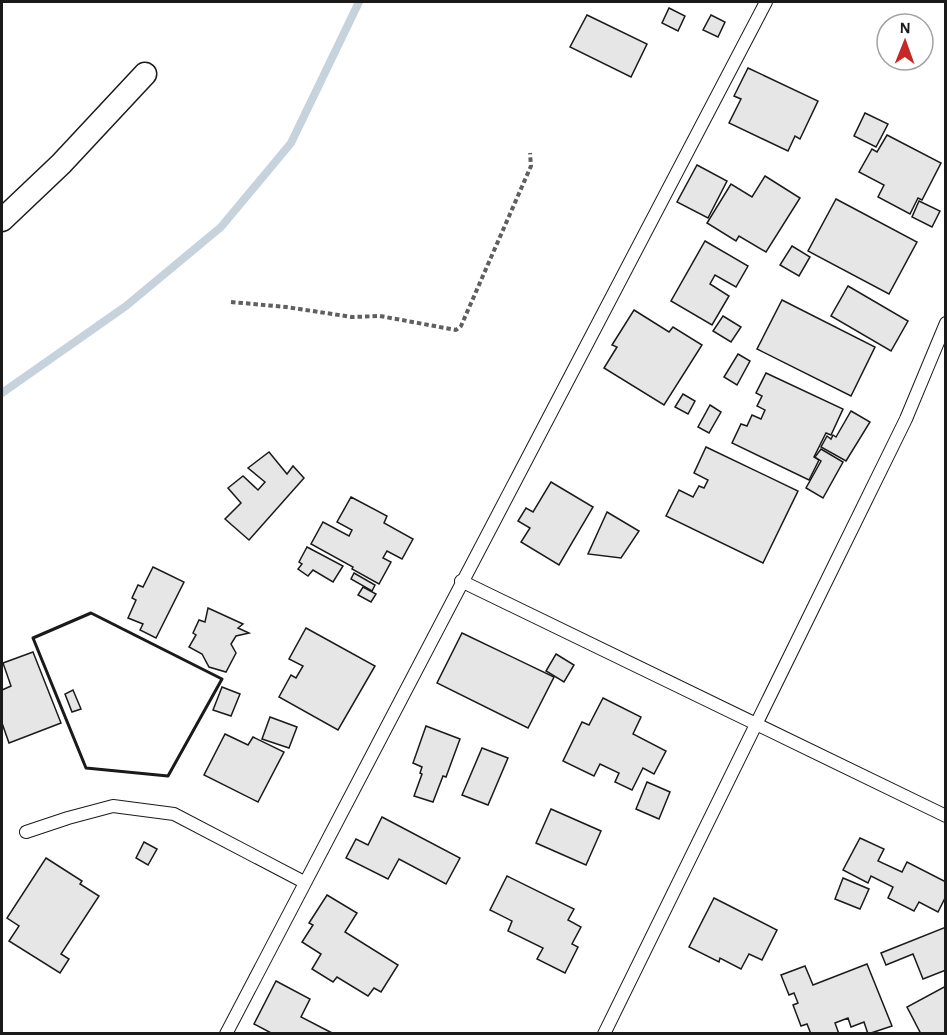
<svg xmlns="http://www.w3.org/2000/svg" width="947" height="1035" font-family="'Alegreya Sans',sans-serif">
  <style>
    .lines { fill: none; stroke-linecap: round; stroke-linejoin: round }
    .stream { stroke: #c6d2dc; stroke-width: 8 }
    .building { fill: #e6e6e6; stroke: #1a1a1a; stroke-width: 1.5 }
    .service-casing { stroke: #1a1a1a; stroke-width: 14 }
    .minor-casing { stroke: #1a1a1a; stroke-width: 25 }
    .path { stroke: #5f5f5f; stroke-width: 4; stroke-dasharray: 4.5 3; stroke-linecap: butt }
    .service { stroke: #fff; stroke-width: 12 }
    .minor { stroke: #fff; stroke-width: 22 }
    .wall { stroke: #1a1a1a; stroke-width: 3 }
  </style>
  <rect width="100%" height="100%" fill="#fff"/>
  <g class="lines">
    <polyline class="stream" points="2,393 126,306 221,227 291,143 359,2"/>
  </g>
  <g class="building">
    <polygon points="669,8 685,16 678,31 662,23"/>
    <polygon points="587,15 647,44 631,77 570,47"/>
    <polygon points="711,15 725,22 718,37 703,30"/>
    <polygon points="748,68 818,101 800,139 795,136 788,151 729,123 741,99 734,96"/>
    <polygon points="865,113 888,124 876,147 854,136"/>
    <polygon points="887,135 941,163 922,200 918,198 910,214 878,197 884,185 859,172 872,149 877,152"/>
    <polygon points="697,165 727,181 708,218 677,202"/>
    <polygon points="765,176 800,198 766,252 739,236 736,241 707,223 731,184 752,197"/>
    <polygon points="836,199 917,242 889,294 808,251"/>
    <polygon points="919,201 940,211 932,227 912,217"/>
    <polygon points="705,241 748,266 736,287 715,275 710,284 729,296 712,325 671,301"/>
    <polygon points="792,246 810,257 799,276 780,265"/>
    <polygon points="848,286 908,321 891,351 831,316"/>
    <polygon points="782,300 875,347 851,396 757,349"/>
    <polygon points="634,310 669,332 673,327 702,345 664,405 604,368 617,347 612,345"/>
    <polygon points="723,316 741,327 731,342 713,331"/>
    <polygon points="738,354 750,361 737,385 724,377"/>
    <polygon points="766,373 843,409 831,435 826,433 814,457 819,460 809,480 732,443 741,424 747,426 752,415 761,419 765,410 757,406 762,396 756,393"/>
    <polygon points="683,394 695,401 688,414 675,407"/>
    <polygon points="710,405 721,412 709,433 698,427"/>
    <polygon points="851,411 870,422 846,461 821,447 827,436 831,439 833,435 836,437"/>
    <polygon points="706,447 798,491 763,563 666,516 679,490 693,497 699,486 704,488 708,480 694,473"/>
    <polygon points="821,449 843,462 823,498 806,488 821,461 815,457"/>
    <polygon points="269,452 287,474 293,466 304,478 249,540 225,519 241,503 228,488 243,476 258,490 265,482 248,468"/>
    <polygon points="551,482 593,507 559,565 521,542 530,528 518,521 526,508 533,512"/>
    <polygon points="351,497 387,516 384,523 413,539 402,559 387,551 383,558 391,562 379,584 352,569 353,567 311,544 323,522 349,536 352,530 337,522"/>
    <polygon points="607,512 639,531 621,558 588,554"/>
    <polygon points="307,547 343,566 333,582 313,570 308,576 298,569 302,564 299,562"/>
    <polygon points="153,567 184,582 156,638 140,630 143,624 128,618 136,600 132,598 138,585 143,587"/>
    <polygon points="354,573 375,585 372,591 351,579"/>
    <polygon points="363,587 376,594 371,602 358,595"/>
    <polygon points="208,608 243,624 238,628 249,633 236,636 231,644 236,653 226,672 209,667 202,654 189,647 196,635 193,633 199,620 205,622"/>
    <polygon points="306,628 375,666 338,730 279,697 291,675 296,678 303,666 289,659"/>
    <polygon points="462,633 554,677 528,728 437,683"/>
    <polygon points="33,652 61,723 9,743 2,723 2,690 11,686 3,663"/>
    <polygon points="556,654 574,665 564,682 546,671"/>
    <polygon points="222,687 240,694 231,716 213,710"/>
    <polygon points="73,690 81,709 72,712 65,694"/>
    <polygon points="603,698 641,717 633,734 666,751 654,774 643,768 632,790 615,782 619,773 600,764 594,776 563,761 582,722 589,725"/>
    <polygon points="270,717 297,727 289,748 262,739"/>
    <polygon points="426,726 460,739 446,777 443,776 433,802 414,796 422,774 420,773 422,767 413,763"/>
    <polygon points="225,734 248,745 253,737 284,752 258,802 204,775"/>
    <polygon points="482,748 508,758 488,805 462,795"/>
    <polygon points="647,782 670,792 659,819 636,809"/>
    <polygon points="551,809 601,831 586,865 536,843"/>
    <polygon points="382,817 460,858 446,884 399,859 388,879 346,858 356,839 368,845"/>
    <polygon points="860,838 884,849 878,861 902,872 907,862 946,882 946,896 938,912 919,902 914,911 888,898 893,887 871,876 868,883 843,870"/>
    <polygon points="144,842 157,849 148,865 136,858"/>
    <polygon points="46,858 82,881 80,884 99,896 61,954 69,959 60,973 9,941 19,926 7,918"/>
    <polygon points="507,876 574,909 568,920 581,927 572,944 578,947 565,973 537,959 543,948 508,931 512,921 490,910"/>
    <polygon points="843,878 869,889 860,909 835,899"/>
    <polygon points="327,895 357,913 345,932 398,965 381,992 374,988 368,996 337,977 333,982 312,969 321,954 302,942 313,925 309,923"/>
    <polygon points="714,898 777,930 762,960 749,954 741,969 720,958 719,962 689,947"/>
    <polygon points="946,927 946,970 923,979 913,954 886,965 881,953"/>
    <polygon points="867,964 892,1026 868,1034 864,1022 851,1027 848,1018 835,1023 839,1034 811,1034 807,1024 801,1026 793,1005 798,1003 794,993 789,995 781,975 805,966 813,985"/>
    <polygon points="276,981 310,999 301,1017 334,1034 273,1034 254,1024"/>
    <polygon points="946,986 946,1034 921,1034 907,1007"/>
  </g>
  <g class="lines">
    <defs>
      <g id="service">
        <polyline points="461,581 946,816"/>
        <polyline points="26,832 68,818 113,806 174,814 304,882"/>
        <polyline points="226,1034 766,2"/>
        <polyline points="604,1034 906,419 946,323"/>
      </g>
      <polyline id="minor" points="2,220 61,164 145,74"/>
    </defs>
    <use href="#service" class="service-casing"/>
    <use href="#minor" class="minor-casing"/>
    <polyline class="path" points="231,302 286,307 352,317 380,316 456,330 461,326 531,166 530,153"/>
    <use href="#service" class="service"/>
    <use href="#minor" class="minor"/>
    <polygon class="wall" points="91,613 222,679 168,776 86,768 33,638"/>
  </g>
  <rect width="947" height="1035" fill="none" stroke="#1a1a1a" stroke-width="6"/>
  <g transform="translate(905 42) rotate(1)"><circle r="28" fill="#ffffff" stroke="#a3a3a3" stroke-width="1.5"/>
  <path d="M0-4.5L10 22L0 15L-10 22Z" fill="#c62828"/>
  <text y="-9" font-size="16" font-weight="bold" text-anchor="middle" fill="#1a1a1a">N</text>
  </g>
</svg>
